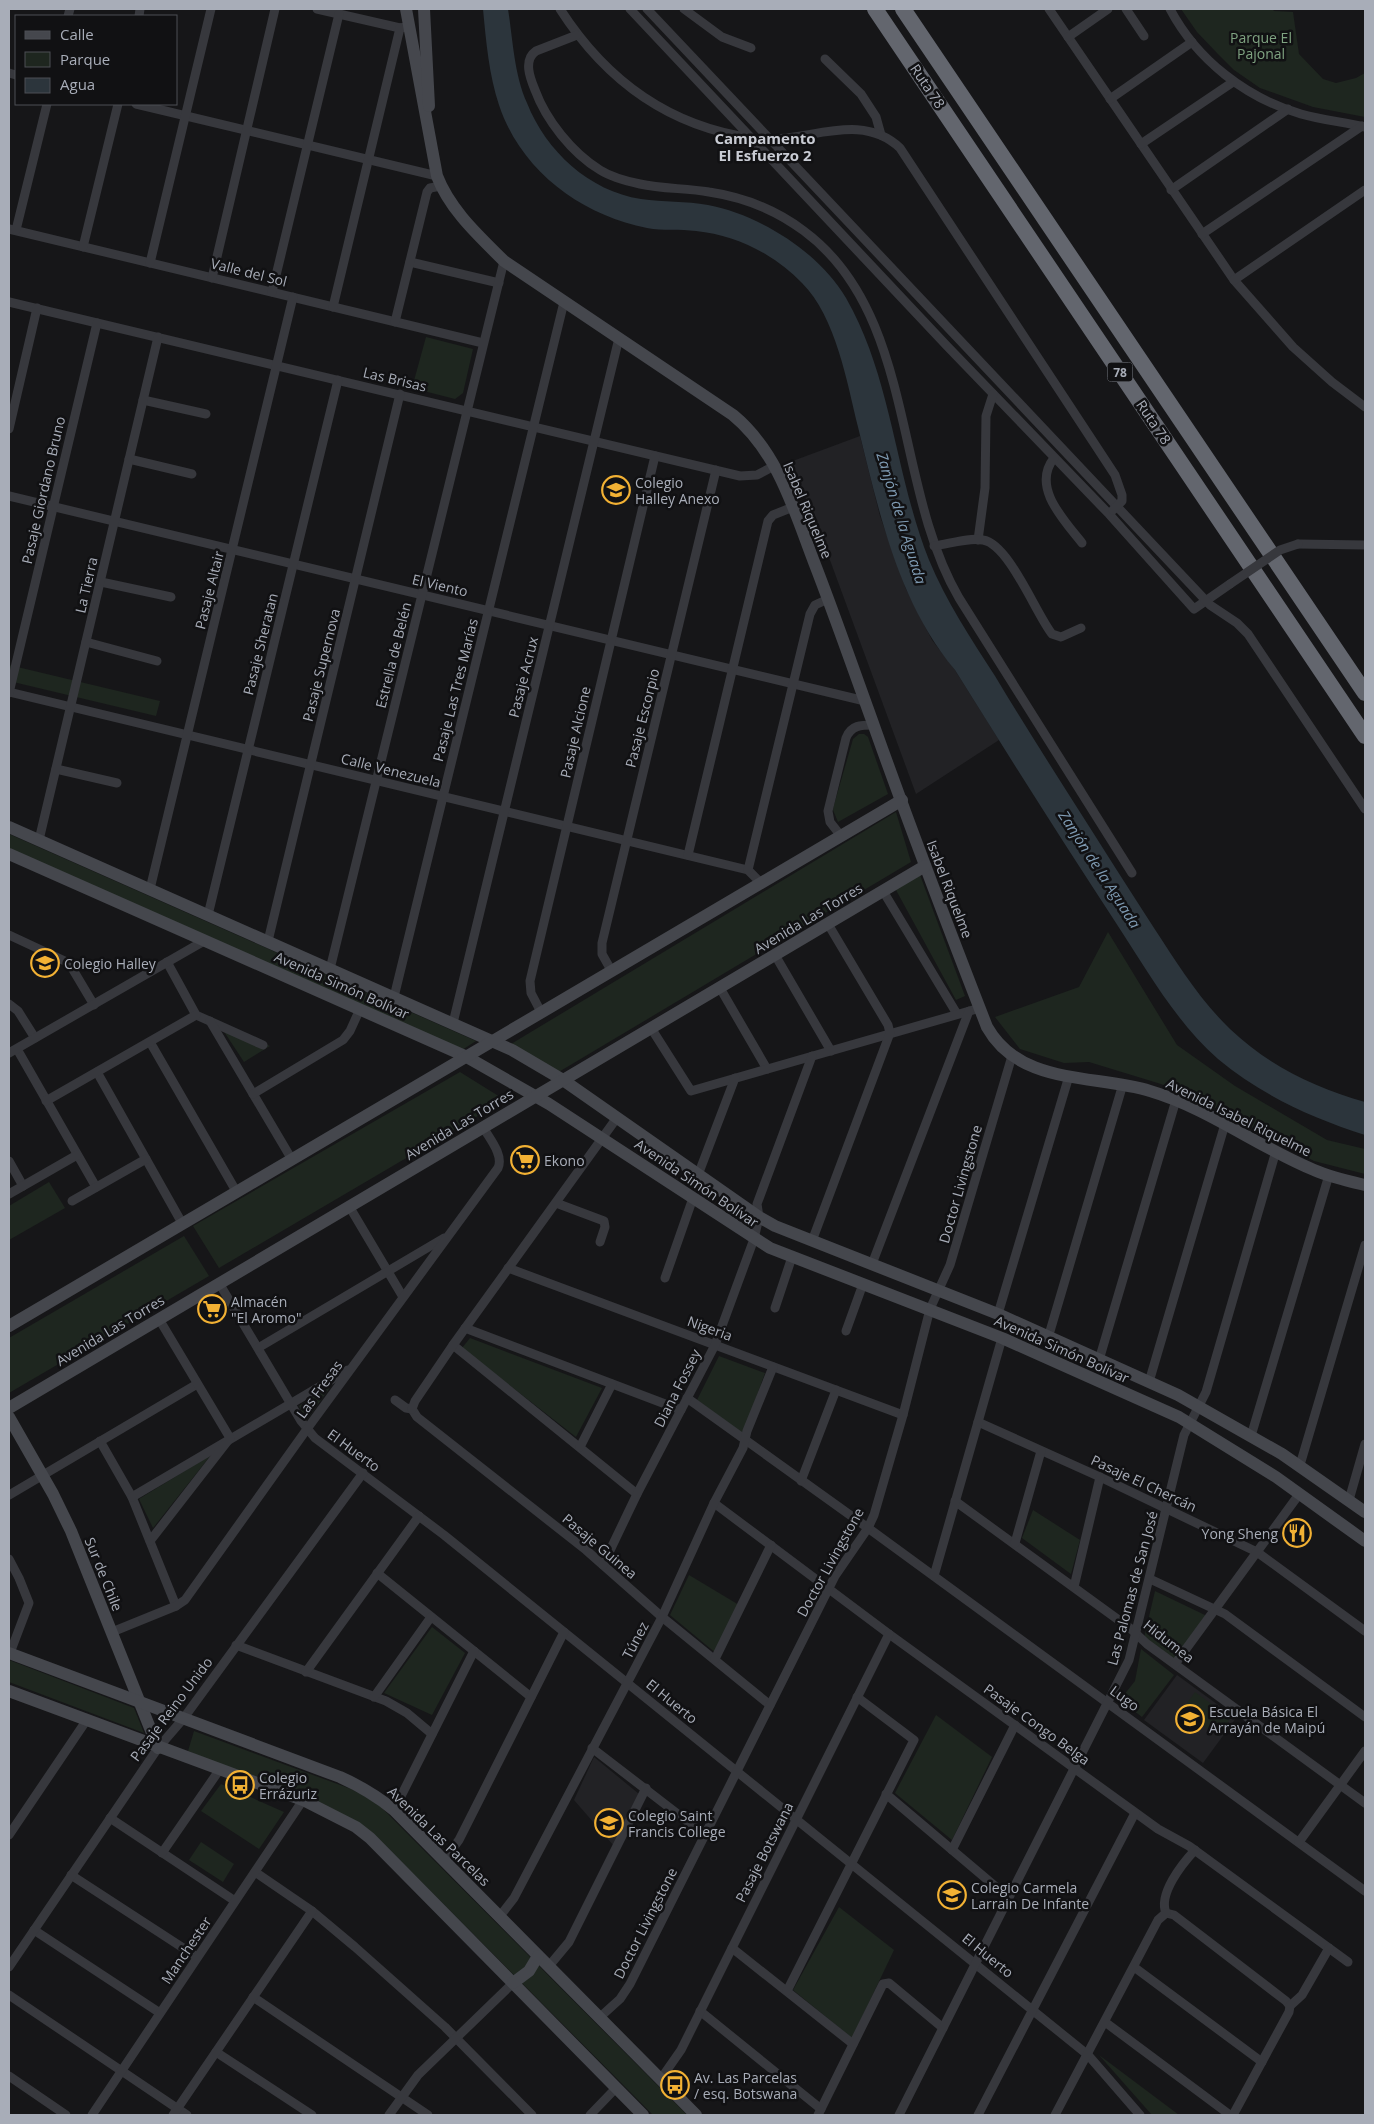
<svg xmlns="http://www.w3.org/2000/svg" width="1374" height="2124" font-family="'Open Sans',sans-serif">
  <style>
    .built { fill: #222225 }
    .green { fill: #1e261f }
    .water { fill: #2c353c }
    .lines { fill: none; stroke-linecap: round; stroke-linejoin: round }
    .street { stroke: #37383d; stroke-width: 9 }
    .secondary { stroke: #45474d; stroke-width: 12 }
    .highway { stroke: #63666e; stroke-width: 16 }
    .street-bridge { stroke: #37383d; stroke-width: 9 }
    .labels { text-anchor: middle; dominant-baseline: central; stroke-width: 5; stroke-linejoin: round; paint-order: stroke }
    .shield { fill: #111113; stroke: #7b7e86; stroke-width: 1 }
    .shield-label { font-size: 12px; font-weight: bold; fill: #a8adb8 }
    .park-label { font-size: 14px; fill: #7fa381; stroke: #111113 }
    .street-label { font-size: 14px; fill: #a8adb8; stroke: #111113 }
    .poi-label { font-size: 14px; fill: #a8adb8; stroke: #111113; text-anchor: start }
    .neighbourhood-label { font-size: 15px; font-weight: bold; fill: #c9ccd4; stroke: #111113 }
    .water-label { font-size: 15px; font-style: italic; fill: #7f9bb3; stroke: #111113 }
  </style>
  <rect width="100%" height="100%" fill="#161618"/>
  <g class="built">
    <polygon points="860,436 880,516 906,589 932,640 955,670 999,740 916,794 816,522 790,462"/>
    <polygon points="1177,1675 1236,1718 1203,1763 1144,1720"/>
    <polygon points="594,1757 639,1794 614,1846 574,1800"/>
  </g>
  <g class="green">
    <polygon points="1181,9 1272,9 1274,11 1293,12 1299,54 1323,79 1336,83 1356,78 1365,73 1365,117 1313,107 1260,88 1234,70 1217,53 1197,32"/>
    <polygon points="426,337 473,349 463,393 455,399 412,388"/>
    <polygon points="9,665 160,701 156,716 9,681"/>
    <polygon points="859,734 864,734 868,737 888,794 838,822 833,810 834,805 853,739"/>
    <polygon points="896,812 911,862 557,1073 511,1044"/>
    <polygon points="9,834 476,1041 462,1050 9,849"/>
    <polygon points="920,875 965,996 956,1000 896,890"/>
    <polygon points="1108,932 1177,1045 1235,1086 1327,1140 1365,1149 1365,1174 1314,1161 1220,1110 1161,1084 1089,1062 1064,1063 1020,1049 995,1017 1079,987"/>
    <polygon points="217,1021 270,1046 244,1062"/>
    <polygon points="460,1072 505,1100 219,1268 193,1226"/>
    <polygon points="49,1182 65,1208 9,1240 9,1206"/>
    <polygon points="184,1236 209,1276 9,1393 9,1338"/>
    <polygon points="470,1338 602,1388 576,1437 462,1348"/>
    <polygon points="719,1356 765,1373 743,1434 697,1400"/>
    <polygon points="334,1382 306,1421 299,1406"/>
    <polygon points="211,1455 153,1528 139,1499"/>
    <polygon points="1033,1510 1080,1540 1071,1574 1022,1538"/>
    <polygon points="689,1575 739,1605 717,1654 670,1615"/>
    <polygon points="1155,1591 1207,1616 1176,1660 1144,1638"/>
    <polygon points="432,1627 465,1653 432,1715 384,1693"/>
    <polygon points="1141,1649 1174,1675 1142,1717 1120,1700 1135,1681"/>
    <polygon points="9,1660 134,1708 144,1733 9,1682"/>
    <polygon points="1195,1692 1231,1718 1218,1736 1182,1710"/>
    <polygon points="936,1715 992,1757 952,1840 895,1793"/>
    <polygon points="194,1731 351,1789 366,1797 381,1807 687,2115 653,2115 373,1833 188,1751"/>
    <polygon points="221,1784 284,1812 259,1849 201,1811"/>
    <polygon points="201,1842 234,1864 223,1882 189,1860"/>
    <polygon points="839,1907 894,1950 852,2038 793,1990"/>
    <polygon points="1099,2055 1179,2115 1152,2115"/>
  </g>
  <path class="water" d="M483 9H508C513 40 514 74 527 103 546 151 589 191 641 199 663 202 686 201 708 205 760 215 819 252 846 298 892 378 895 475 929 560 946 601 971 639 995 676 1022 721 1050 765 1078 809 1103 848 1128 888 1154 928 1177 963 1199 999 1230 1029 1269 1066 1314 1087 1365 1102V1135C1312 1118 1261 1095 1218 1059 1175 1021 1147 970 1116 923 1061 839 1008 755 955 670 898 602 879 512 858 427 847 382 836 317 802 283 774 254 736 235 696 231 680 229 663 231 647 228 581 215 521 171 499 105 489 75 486 41 483 9Z"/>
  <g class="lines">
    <g class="street">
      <polyline points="317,9 400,28 406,27"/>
      <path d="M560 9C605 79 667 126 752 138"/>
      <polyline points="630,9 947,346 1109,514 1194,609 1230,584"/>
      <polyline points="647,9 1210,605 1237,623 1248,634 1365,809"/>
      <polyline points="684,9 722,37 751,48"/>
      <polyline points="1049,9 1234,280 1293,347 1332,382 1365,407"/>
      <polyline points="1126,9 1144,36"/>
      <path d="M1170 9C1197 60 1246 98 1301 114 1322 120 1344 122 1365 127"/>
      <polyline points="68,16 70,9"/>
      <polyline points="139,16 140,9"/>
      <path d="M577 35 536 51C523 60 530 78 535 90 546 120 572 153 600 170 611 177 626 181 640 184 662 189 686 188 709 192 743 197 776 210 804 231 916 314 893 486 959 598L1132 873"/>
      <polyline points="1068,37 1108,9"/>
      <polyline points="825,59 861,94 876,117 881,135"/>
      <polyline points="9,73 16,75"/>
      <polyline points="1110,99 1192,42"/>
      <polyline points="136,104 437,176"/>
      <path d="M768 139C812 140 862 112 900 148L1094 443 1115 475 1122 495V501L1113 510"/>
      <polyline points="1141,144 1233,82"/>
      <polyline points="1171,190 1288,109"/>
      <polyline points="9,229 483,343"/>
      <polyline points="16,230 47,104"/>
      <polyline points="1202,234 1362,126"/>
      <polyline points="83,247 118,104"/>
      <polyline points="410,262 499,283"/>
      <polyline points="150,263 211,9"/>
      <polyline points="212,278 275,9"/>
      <polyline points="1234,280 1365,190"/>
      <polyline points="272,292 339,14"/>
      <polyline points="9,302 740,476 757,475 774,466"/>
      <polyline points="333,307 400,28"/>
      <polyline points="395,322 427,192 430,188 441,186"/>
      <polyline points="143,400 206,414"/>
      <polyline points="9,429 37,308"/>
      <path d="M1054 458C1031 487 1064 520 1082 543"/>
      <polyline points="129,459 192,474"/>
      <polyline points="9,496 865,701"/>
      <polyline points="978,540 985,488 986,416 993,394"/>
      <polyline points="1298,544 1365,545"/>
      <path d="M934 546C949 544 969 537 983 540 1009 544 1036 614 1052 634L1061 637 1081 628"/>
      <polyline points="101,582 171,597"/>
      <polyline points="86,642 157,661"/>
      <polyline points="9,692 748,870 761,883"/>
      <polyline points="9,693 97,323"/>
      <polyline points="56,769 117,783"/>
      <path d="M841 836 830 822 828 811 846 738C851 725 861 725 874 725"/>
      <polyline points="39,840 158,337"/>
      <polyline points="688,855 768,521 773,515 793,507"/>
      <polyline points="748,870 810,614 815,605 828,599"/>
      <polyline points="150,889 293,297"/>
      <polyline points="883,891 957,1014"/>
      <polyline points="208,915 338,380"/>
      <polyline points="9,935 69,963 94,1005"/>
      <polyline points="268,941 400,394"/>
      <polyline points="775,955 831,1051"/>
      <polyline points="167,962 196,1015 263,1045"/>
      <polyline points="330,969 504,261"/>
      <polyline points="611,970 602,954 602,943 716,470"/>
      <polyline points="720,988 767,1069"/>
      <polyline points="394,997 564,302"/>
      <polyline points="9,1004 18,1011 35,1038"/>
      <polyline points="541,1012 531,993 530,981 655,456"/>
      <polyline points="210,1021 291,1158"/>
      <polyline points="453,1023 619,338"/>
      <polyline points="651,1028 691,1091 980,1008"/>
      <polyline points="150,1042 236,1191"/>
      <polyline points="17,1049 96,1187"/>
      <polyline points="9,1053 204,941"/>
      <polyline points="97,1072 182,1223"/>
      <polyline points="253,1094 343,1040 350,1031 360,1009"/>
      <polyline points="46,1101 196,1015"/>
      <polyline points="9,1161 23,1186"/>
      <polyline points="698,1175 735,1078"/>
      <polyline points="9,1194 77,1155"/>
      <polyline points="72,1201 146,1159"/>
      <polyline points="556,1203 604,1221 605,1227 600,1242"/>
      <polyline points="349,1206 403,1297"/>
      <polyline points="812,1241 890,1033 888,1025 828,924"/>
      <polyline points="872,1264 969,1011"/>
      <polyline points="508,1268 903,1415"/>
      <polyline points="665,1278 693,1198"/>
      <polyline points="219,1283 301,1421 315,1438 444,1535 1088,2055 1140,2115"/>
      <polyline points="775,1308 792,1257"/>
      <polyline points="998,1314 1069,1076"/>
      <polyline points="465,1328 681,1410"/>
      <polyline points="846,1331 863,1284"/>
      <polyline points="1048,1338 1123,1084"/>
      <polyline points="453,1345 637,1494"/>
      <polyline points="258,1348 444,1238"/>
      <polyline points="1099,1360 1176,1100"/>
      <polyline points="1149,1382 1225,1124"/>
      <polyline points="687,1398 868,1528 1365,1891"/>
      <polyline points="395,1400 406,1408 412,1409"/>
      <polyline points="412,1409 417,1417 586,1550 662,1617 770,1705"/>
      <polyline points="412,1409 415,1401 453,1345 616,1119"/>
      <polyline points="978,1422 1100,1477 1257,1552 1365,1631"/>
      <polyline points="1251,1436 1329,1175"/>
      <polyline points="100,1441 132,1497 176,1606"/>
      <polyline points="580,1447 612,1384"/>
      <polyline points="1300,1465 1365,1245"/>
      <polyline points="801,1481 836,1390"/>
      <polyline points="9,1495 197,1384"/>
      <polyline points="132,1497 348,1370"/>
      <polyline points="1349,1500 1365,1444"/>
      <polyline points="955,1501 1131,1629 1147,1644 1365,1803"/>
      <polyline points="714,1503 889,1634 1158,1829 1189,1846 1348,1962"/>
      <polyline points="150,1541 230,1438 159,1319"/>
      <polyline points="1015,1543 1041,1451"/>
      <polyline points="9,1559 19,1578 29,1603 10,1653"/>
      <polyline points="603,1565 637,1494 715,1345 754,1239 759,1217 757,1204 812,1056"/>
      <polyline points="377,1573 531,1697"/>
      <polyline points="934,1576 1002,1338"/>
      <polyline points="1150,1579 1225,1614 1365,1717"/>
      <polyline points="1074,1587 1100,1477"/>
      <path d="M112 1632 176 1606 185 1600 307 1429 498 1168C504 1155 489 1138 483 1127"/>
      <polyline points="236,1645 386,1701 407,1713 432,1734"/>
      <polyline points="715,1659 771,1545"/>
      <polyline points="1175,1664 1300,1493"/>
      <polyline points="306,1672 419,1516"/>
      <polyline points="374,1697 431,1617"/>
      <polyline points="592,1748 705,1835"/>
      <polyline points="886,1794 1009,1898"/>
      <polyline points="394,1810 474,1651"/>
      <polyline points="110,1818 235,1901"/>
      <polyline points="9,1835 86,1721"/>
      <polyline points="1299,1842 1365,1751"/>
      <polyline points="952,1850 1015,1725"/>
      <polyline points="162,1853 220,1769"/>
      <polyline points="444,1860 459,1840 564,1632"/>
      <polyline points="255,1872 312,1911 355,1947 445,2027 532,2115"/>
      <polyline points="71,1875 197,1957"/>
      <polyline points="1166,1913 1174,1915 1286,2001 1290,2006"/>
      <path d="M1166 1913C1158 1894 1182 1864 1195 1850"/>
      <polyline points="500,1916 514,1898 662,1617 714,1503 743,1448 747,1431 773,1367"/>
      <polyline points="34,1930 160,2013"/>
      <polyline points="732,1948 853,2044"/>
      <polyline points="549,1966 569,1942 646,1788"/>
      <polyline points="9,1967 158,1748 183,1719 363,1473"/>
      <polyline points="1134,1967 1262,2062"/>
      <polyline points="787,1991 914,1740 857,1697"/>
      <polyline points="9,1995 187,2115"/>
      <polyline points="253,1997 428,2115"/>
      <polyline points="700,2011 821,2109"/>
      <polyline points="599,2018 620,1999 630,1984 835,1576 868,1528 874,1515 903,1415 930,1309 950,1265 1012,1056"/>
      <polyline points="1105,2022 1230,2115"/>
      <polyline points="216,2052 312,2115"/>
      <polyline points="9,2076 66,2115"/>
      <polyline points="660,2080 681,2050 889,1634"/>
      <polyline points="92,2115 303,1800"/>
      <polyline points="173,2115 312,1911"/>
      <polyline points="389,2115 418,2075 513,1983"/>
      <polyline points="590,2115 616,2088"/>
      <polyline points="818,2115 883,1984 889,1983 943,2028"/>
      <polyline points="899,2115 1129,1660 1184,1435 1206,1392 1276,1151"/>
      <polyline points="978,2115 1135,1813"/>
      <polyline points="1055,2115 1158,1920 1166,1913"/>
      <polyline points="1233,2115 1289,2012 1290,2006 1302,1995 1329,1948"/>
    </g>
    <g class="secondary">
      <path d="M406 9 437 176C450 210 479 236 504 261L733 415C778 452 794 510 814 562 835 616 854 671 874 726 910 827 948 927 987 1027 1020 1086 1094 1074 1150 1091 1208 1108 1258 1147 1314 1170 1330 1177 1348 1181 1365 1185"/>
      <polyline points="424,9 429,106"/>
      <polyline points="9,827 512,1050 563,1080 759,1217 775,1226 998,1314 1178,1395 1282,1454 1365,1512"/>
      <polyline points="9,854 465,1056 549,1104 770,1248 1002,1338 1179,1417 1276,1477 1365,1541"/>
      <polyline points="9,1326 902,800"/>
      <polyline points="9,1408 925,866"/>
      <polyline points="9,1417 53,1494 71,1531 158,1748"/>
      <path d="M9 1653 340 1777C360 1786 377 1796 394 1810L696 2115"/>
      <polyline points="9,1691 303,1800 356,1827 370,1838 643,2115"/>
      <polyline points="513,1983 529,1971 538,1956"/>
    </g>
    <g class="highway">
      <polyline points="875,9 1365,736"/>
      <polyline points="903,9 1365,693"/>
    </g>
    <polyline class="street-bridge" points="1230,584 1280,550 1298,544"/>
  </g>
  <defs>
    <symbol id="school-ring" viewBox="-11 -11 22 22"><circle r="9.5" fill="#111113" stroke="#f2b134" stroke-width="1.5"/><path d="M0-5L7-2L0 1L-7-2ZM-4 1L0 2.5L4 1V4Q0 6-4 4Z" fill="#f2b134"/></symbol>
    <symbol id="supermarket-ring" viewBox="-11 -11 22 22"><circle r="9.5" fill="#111113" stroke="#f2b134" stroke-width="1.5"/><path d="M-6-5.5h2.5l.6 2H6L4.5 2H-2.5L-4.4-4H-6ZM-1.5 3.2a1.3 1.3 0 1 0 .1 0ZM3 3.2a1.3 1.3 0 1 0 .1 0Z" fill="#f2b134"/></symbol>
    <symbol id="restaurant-ring" viewBox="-11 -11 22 22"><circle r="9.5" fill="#111113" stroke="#f2b134" stroke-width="1.5"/><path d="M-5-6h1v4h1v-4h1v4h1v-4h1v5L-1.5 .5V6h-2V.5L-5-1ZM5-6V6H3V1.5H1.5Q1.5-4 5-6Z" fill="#f2b134"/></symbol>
    <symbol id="bus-ring" viewBox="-11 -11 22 22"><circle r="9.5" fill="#111113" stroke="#f2b134" stroke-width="1.5"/><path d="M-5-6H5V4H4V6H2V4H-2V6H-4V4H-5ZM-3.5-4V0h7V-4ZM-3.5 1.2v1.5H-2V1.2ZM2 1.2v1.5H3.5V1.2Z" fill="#f2b134"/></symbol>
  </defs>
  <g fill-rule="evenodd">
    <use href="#school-ring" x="600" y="474" width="32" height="32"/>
    <use href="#school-ring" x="29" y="947" width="32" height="32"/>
    <use href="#supermarket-ring" x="509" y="1144" width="32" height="32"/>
    <use href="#supermarket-ring" x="196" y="1293" width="32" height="32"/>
    <use href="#restaurant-ring" x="1281" y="1517" width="32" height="32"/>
    <use href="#school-ring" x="1174" y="1703" width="32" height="32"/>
    <use href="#bus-ring" x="224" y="1769" width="32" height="32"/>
    <use href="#school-ring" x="593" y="1807" width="32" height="32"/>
    <use href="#school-ring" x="936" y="1879" width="32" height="32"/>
    <use href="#bus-ring" x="659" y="2069" width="32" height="32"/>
  </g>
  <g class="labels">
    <rect class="shield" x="1107.5" y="362.5" width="25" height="19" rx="4"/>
    <g class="shield-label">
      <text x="1120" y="372">78</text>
    </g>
    <g class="park-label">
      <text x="1261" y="37">Parque El<tspan x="1261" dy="16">Pajonal</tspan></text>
    </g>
    <g class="street-label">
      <text transform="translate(928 86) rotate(56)">Ruta 78</text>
      <text transform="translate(249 272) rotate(14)">Valle del Sol</text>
      <text transform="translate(395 379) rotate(13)">Las Brisas</text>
      <text transform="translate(1154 422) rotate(56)">Ruta 78</text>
      <text transform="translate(43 490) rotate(-77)">Pasaje Giordano Bruno</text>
      <text transform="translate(808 510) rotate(67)">Isabel Riquelme</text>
      <text transform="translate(86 585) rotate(-77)">La Tierra</text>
      <text transform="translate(440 585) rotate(13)">El Viento</text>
      <text transform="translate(209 590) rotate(-76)">Pasaje Altair</text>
      <text transform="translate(260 644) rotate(-76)">Pasaje Sheratan</text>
      <text transform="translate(393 655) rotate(-76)">Estrella de Belén</text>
      <text transform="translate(321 665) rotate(-76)">Pasaje Supernova</text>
      <text transform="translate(523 677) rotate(-76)">Pasaje Acrux</text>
      <text transform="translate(455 690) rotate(-76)">Pasaje Las Tres Marías</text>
      <text transform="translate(642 718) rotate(-76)">Pasaje Escorpio</text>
      <text transform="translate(575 732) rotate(-77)">Pasaje Alcione</text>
      <text transform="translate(391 770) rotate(14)">Calle Venezuela</text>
      <text transform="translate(950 889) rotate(69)">Isabel Riquelme</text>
      <text transform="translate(808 918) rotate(-31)">Avenida Las Torres</text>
      <text transform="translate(342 985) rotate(24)">Avenida Simón Bolívar</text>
      <text transform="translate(1239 1117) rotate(26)">Avenida Isabel Riquelme</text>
      <text transform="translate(459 1124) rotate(-31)">Avenida Las Torres</text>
      <text transform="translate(697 1183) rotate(34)">Avenida Simón Bolívar</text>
      <text transform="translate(960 1184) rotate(-74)">Doctor Livingstone</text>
      <text transform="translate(710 1328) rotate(20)">Nigeria</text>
      <text transform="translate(110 1330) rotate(-31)">Avenida Las Torres</text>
      <text transform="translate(1062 1349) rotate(24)">Avenida Simón Bolívar</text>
      <text transform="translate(677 1388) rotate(-63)">Diana Fossey</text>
      <text transform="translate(319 1389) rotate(-54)">Las Fresas</text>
      <text transform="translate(354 1450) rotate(36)">El Huerto</text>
      <text transform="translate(1144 1483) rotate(25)">Pasaje El Chercán</text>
      <text transform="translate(600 1546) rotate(40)">Pasaje Guinea</text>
      <text transform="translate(830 1562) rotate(-61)">Doctor Livingstone</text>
      <text transform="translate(104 1574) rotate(68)">Sur de Chile</text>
      <text transform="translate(1132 1588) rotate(-75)">Las Palomas de San José</text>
      <text transform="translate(635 1640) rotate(-62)">Túnez</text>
      <text transform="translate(1169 1641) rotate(38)">Hidumea</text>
      <text transform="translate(1125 1698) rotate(36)">Lugo</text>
      <text transform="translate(672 1701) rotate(39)">El Huerto</text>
      <text transform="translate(171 1709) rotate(-53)">Pasaje Reino Unido</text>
      <text transform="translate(1037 1724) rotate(36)">Pasaje Congo Belga</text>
      <text transform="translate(439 1836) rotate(44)">Avenida Las Parcelas</text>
      <text transform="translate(764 1852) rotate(-63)">Pasaje Botswana</text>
      <text transform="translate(645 1923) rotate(-63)">Doctor Livingstone</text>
      <text transform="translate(186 1950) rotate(-56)">Manchester</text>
      <text transform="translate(988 1955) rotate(39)">El Huerto</text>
    </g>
    <g class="poi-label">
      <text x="635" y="482">Colegio<tspan x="635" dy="16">Halley Anexo</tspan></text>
      <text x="64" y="963">Colegio Halley</text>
      <text x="544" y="1160">Ekono</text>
      <text x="231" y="1301">Almacén<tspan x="231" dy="16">"El Aromo"</tspan></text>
      <text x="1278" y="1533" text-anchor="end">Yong Sheng</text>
      <text x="1209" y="1711">Escuela Básica El<tspan x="1209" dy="16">Arrayán de Maipú</tspan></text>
      <text x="259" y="1777">Colegio<tspan x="259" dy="16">Errázuriz</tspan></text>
      <text x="628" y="1815">Colegio Saint<tspan x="628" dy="16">Francis College</tspan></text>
      <text x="971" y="1887">Colegio Carmela<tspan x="971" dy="16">Larrain De Infante</tspan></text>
      <text x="694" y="2077">Av. Las Parcelas<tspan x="694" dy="16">/ esq. Botswana</tspan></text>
    </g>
    <g class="neighbourhood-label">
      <text x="765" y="138">Campamento<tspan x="765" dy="17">El Esfuerzo 2</tspan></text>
    </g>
    <g class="water-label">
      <text transform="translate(902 518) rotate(73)">Zanjón de la Aguada</text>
      <text transform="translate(1100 869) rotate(57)">Zanjón de la Aguada</text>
    </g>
  </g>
  <rect width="1374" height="2124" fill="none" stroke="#a8adb8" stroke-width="20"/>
  <rect x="15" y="15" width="162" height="90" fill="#111113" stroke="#4d4f55"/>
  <rect x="25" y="31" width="25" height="8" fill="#45474d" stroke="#4d4f55"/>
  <text x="60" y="40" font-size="15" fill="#a8adb8">Calle</text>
  <rect x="25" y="52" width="25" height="15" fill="#1e261f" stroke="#4d4f55"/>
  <text x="60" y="65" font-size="15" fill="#a8adb8">Parque</text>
  <rect x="25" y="78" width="25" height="15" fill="#2c353c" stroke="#4d4f55"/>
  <text x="60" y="90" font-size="15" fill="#a8adb8">Agua</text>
</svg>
